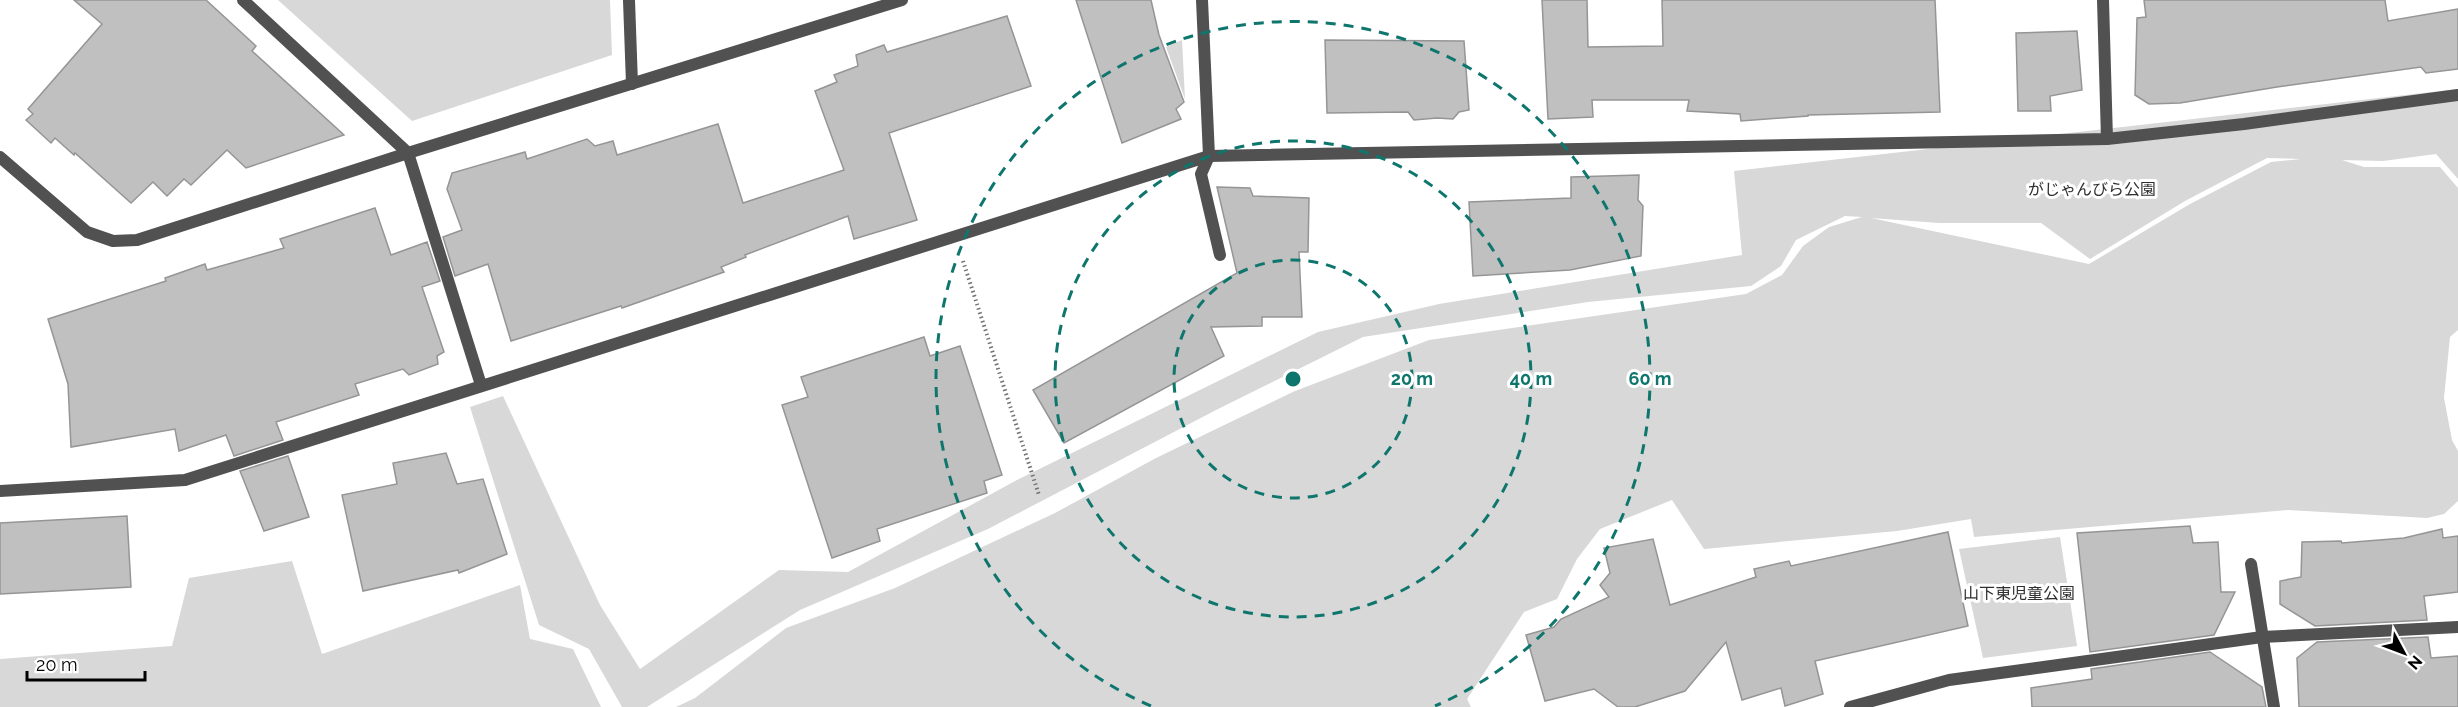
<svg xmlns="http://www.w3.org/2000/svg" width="2458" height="707" font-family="Raleway,'Noto Sans JP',sans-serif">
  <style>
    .green { fill: #d8d8d8; fill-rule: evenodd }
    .building { fill: #c0c0c0; stroke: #959595; stroke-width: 1.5 }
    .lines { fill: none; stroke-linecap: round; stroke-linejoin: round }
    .path { stroke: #737373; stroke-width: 4; stroke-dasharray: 1.5 3; stroke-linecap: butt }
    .service { stroke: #515151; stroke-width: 12 }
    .minor { stroke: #515151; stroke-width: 12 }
    .tertiary { stroke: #515151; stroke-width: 12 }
    .ring { fill: none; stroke: #0f766e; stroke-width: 3; stroke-dasharray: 10 8 }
    .labels { text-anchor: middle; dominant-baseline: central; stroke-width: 6; stroke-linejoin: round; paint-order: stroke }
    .park-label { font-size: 16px; fill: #2f2f2f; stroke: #fff }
    .centre { fill: #0f766e; stroke: #fff; stroke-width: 3 }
    .ring-label { font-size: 18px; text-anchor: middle; font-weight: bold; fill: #0f766e; stroke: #fff; stroke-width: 6; stroke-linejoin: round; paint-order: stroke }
  </style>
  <rect width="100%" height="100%" fill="#fff"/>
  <g class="green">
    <polygon points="278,0 610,0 612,55 412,121"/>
    <polygon points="1182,40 1185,99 1166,47"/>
    <path d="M2458 89V179L2436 154 2383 161 2342 160 2364 167H2440L2458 188V330L2450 337 2444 398 2452 440 2458 451V501L2444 514 2427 518 2288 510 1974 537 1971 519 1897 531 1704 549 1672 500 1600 529 1577 559 1557 599 1524 612 1467 699 1471 707H676L695 698 786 628 895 588 1055 513 1156 458 1295 391 1429 340 1746 294 1782 275 1803 246 1829 227 1862 217 1845 216 1796 240 1781 266 1751 286 1588 302 1363 337 1218 409 988 529 800 610 647 707H622L589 649 539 625 470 407 503 396 600 605 640 669 779 570 848 572 1017 480 1318 332 1439 304 1742 255 1734 171ZM2267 158 2301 159 2271 162 2190 204 2089 264 1871 218 1939 223H2041L2090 259 2185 201Z"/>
    <polygon points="2060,537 2077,646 1983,658 1959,549"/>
    <polygon points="292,561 322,654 520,585 530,639 573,649 601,707 0,707 0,659 172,646 189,578"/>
  </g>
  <g class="building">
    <polygon points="74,0 206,0 256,46 252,51 344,135 246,168 227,150 191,185 184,179 167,196 153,182 131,203 75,153 74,155 55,138 51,143 26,120 33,114 28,109 102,24"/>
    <polygon points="1076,0 1151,0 1159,35 1184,102 1176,109 1181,119 1122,143"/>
    <polygon points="1542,0 1587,0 1588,47 1663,46 1662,0 1935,0 1940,112 1808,115 1808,116 1741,121 1740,114 1687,111 1689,100 1592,100 1593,117 1548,119"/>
    <polygon points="2144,0 2385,0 2388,21 2458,9 2458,69 2426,73 2421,67 2277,87 2180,103 2149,104 2135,95 2137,18 2146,17"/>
    <polygon points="1007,16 1031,86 889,133 917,220 854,239 848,216 745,255 746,257 721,267 724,272 622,308 621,306 511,341 488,264 455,276 443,237 462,230 447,189 452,173 525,152 527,159 587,139 595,146 613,141 617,155 718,124 743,203 844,170 815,91 837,82 834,75 858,66 856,55 884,45 887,52"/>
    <polygon points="2077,31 2082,90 2050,96 2051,111 2018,111 2016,33"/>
    <polygon points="1325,40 1464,41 1469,110 1459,112 1453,119 1437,118 1414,120 1408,112 1327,113"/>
    <polygon points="1639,175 1638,200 1643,206 1641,256 1570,270 1473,276 1469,202 1571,198 1571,177"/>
    <polygon points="1217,187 1250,188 1253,196 1309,198 1308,252 1299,252 1302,317 1262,317 1262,326 1211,327 1224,356 1064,443 1033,390 1237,273"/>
    <polygon points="375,208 391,255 427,242 440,281 422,287 444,352 437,356 438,364 409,375 403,369 355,384 359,395 276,422 283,440 234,456 226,435 179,451 175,429 71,447 68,384 48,319 166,281 165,278 205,264 207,270 284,248 280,239"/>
    <polygon points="924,337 930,356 960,346 1002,475 984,481 987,493 877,529 880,541 832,558 782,405 808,397 801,377"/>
    <polygon points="446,453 457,484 483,479 507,554 459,573 458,570 363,591 342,495 397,484 393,463"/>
    <polygon points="288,456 309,517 264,531 240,471"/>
    <polygon points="127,516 131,587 0,594 0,523"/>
    <polygon points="2190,526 2193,543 2218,542 2221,592 2235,592 2214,635 2090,652 2077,533"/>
    <polygon points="2442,529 2443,538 2458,536 2458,592 2424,596 2427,620 2315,626 2280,604 2280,581 2301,577 2302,542 2341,541 2342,543 2404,538"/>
    <polygon points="1948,532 1968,626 1815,661 1823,694 1785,706 1781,688 1742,700 1726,642 1685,691 1635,707 1618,707 1594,689 1545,701 1526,635 1554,627 1561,619 1609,597 1600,585 1610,573 1604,548 1653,539 1670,605 1756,577 1754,569 1789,561 1791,566"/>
    <polygon points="2428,637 2431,658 2458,656 2458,707 2299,707 2297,658 2317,642"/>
    <polygon points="2210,652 2262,687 2266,707 2032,707 2031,688 2092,679 2091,669"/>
  </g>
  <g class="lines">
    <polyline class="path" points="963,261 1039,495"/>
    <polyline class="service" points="1209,156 1201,174 1220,255"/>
    <g class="minor">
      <polyline points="243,0 408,153 481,385"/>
      <polyline points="629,0 632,84"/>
      <polyline points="1202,0 1209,156"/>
      <polyline points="2103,0 2107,139"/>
      <polyline points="0,491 185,480 1209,156 2107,139 2244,124 2458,95"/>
      <polyline points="2251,564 2274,707"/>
      <polyline points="1850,707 1949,680 2262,637 2458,627"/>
    </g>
    <polyline class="tertiary" points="0,157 87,232 113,241 137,240 408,153 902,0"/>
  </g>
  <g class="ring">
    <circle cx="1293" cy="379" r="119"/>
    <circle cx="1293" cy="379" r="238"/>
    <path d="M1151 706A357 357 0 1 1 1435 706"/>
  </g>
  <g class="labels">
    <g class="park-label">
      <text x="2092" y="189">がじゃんびら公園</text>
      <text x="2019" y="593">山下東児童公園</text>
    </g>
  </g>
  <circle cx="1293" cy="379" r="9" class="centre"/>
  <g class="ring-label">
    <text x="1412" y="385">20 m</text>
    <text x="1531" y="385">40 m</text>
    <text x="1650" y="385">60 m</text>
  </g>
  <g transform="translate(2404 653) rotate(131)" stroke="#ffffff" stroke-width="4.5" paint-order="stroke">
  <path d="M0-4.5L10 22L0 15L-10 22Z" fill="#000000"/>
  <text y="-9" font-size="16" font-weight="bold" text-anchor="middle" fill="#000000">N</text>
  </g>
  <path d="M27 671v9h118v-9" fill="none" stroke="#000000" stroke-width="3"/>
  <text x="36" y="671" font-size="18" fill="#000000" stroke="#ffffff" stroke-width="4.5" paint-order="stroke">20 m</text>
</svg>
